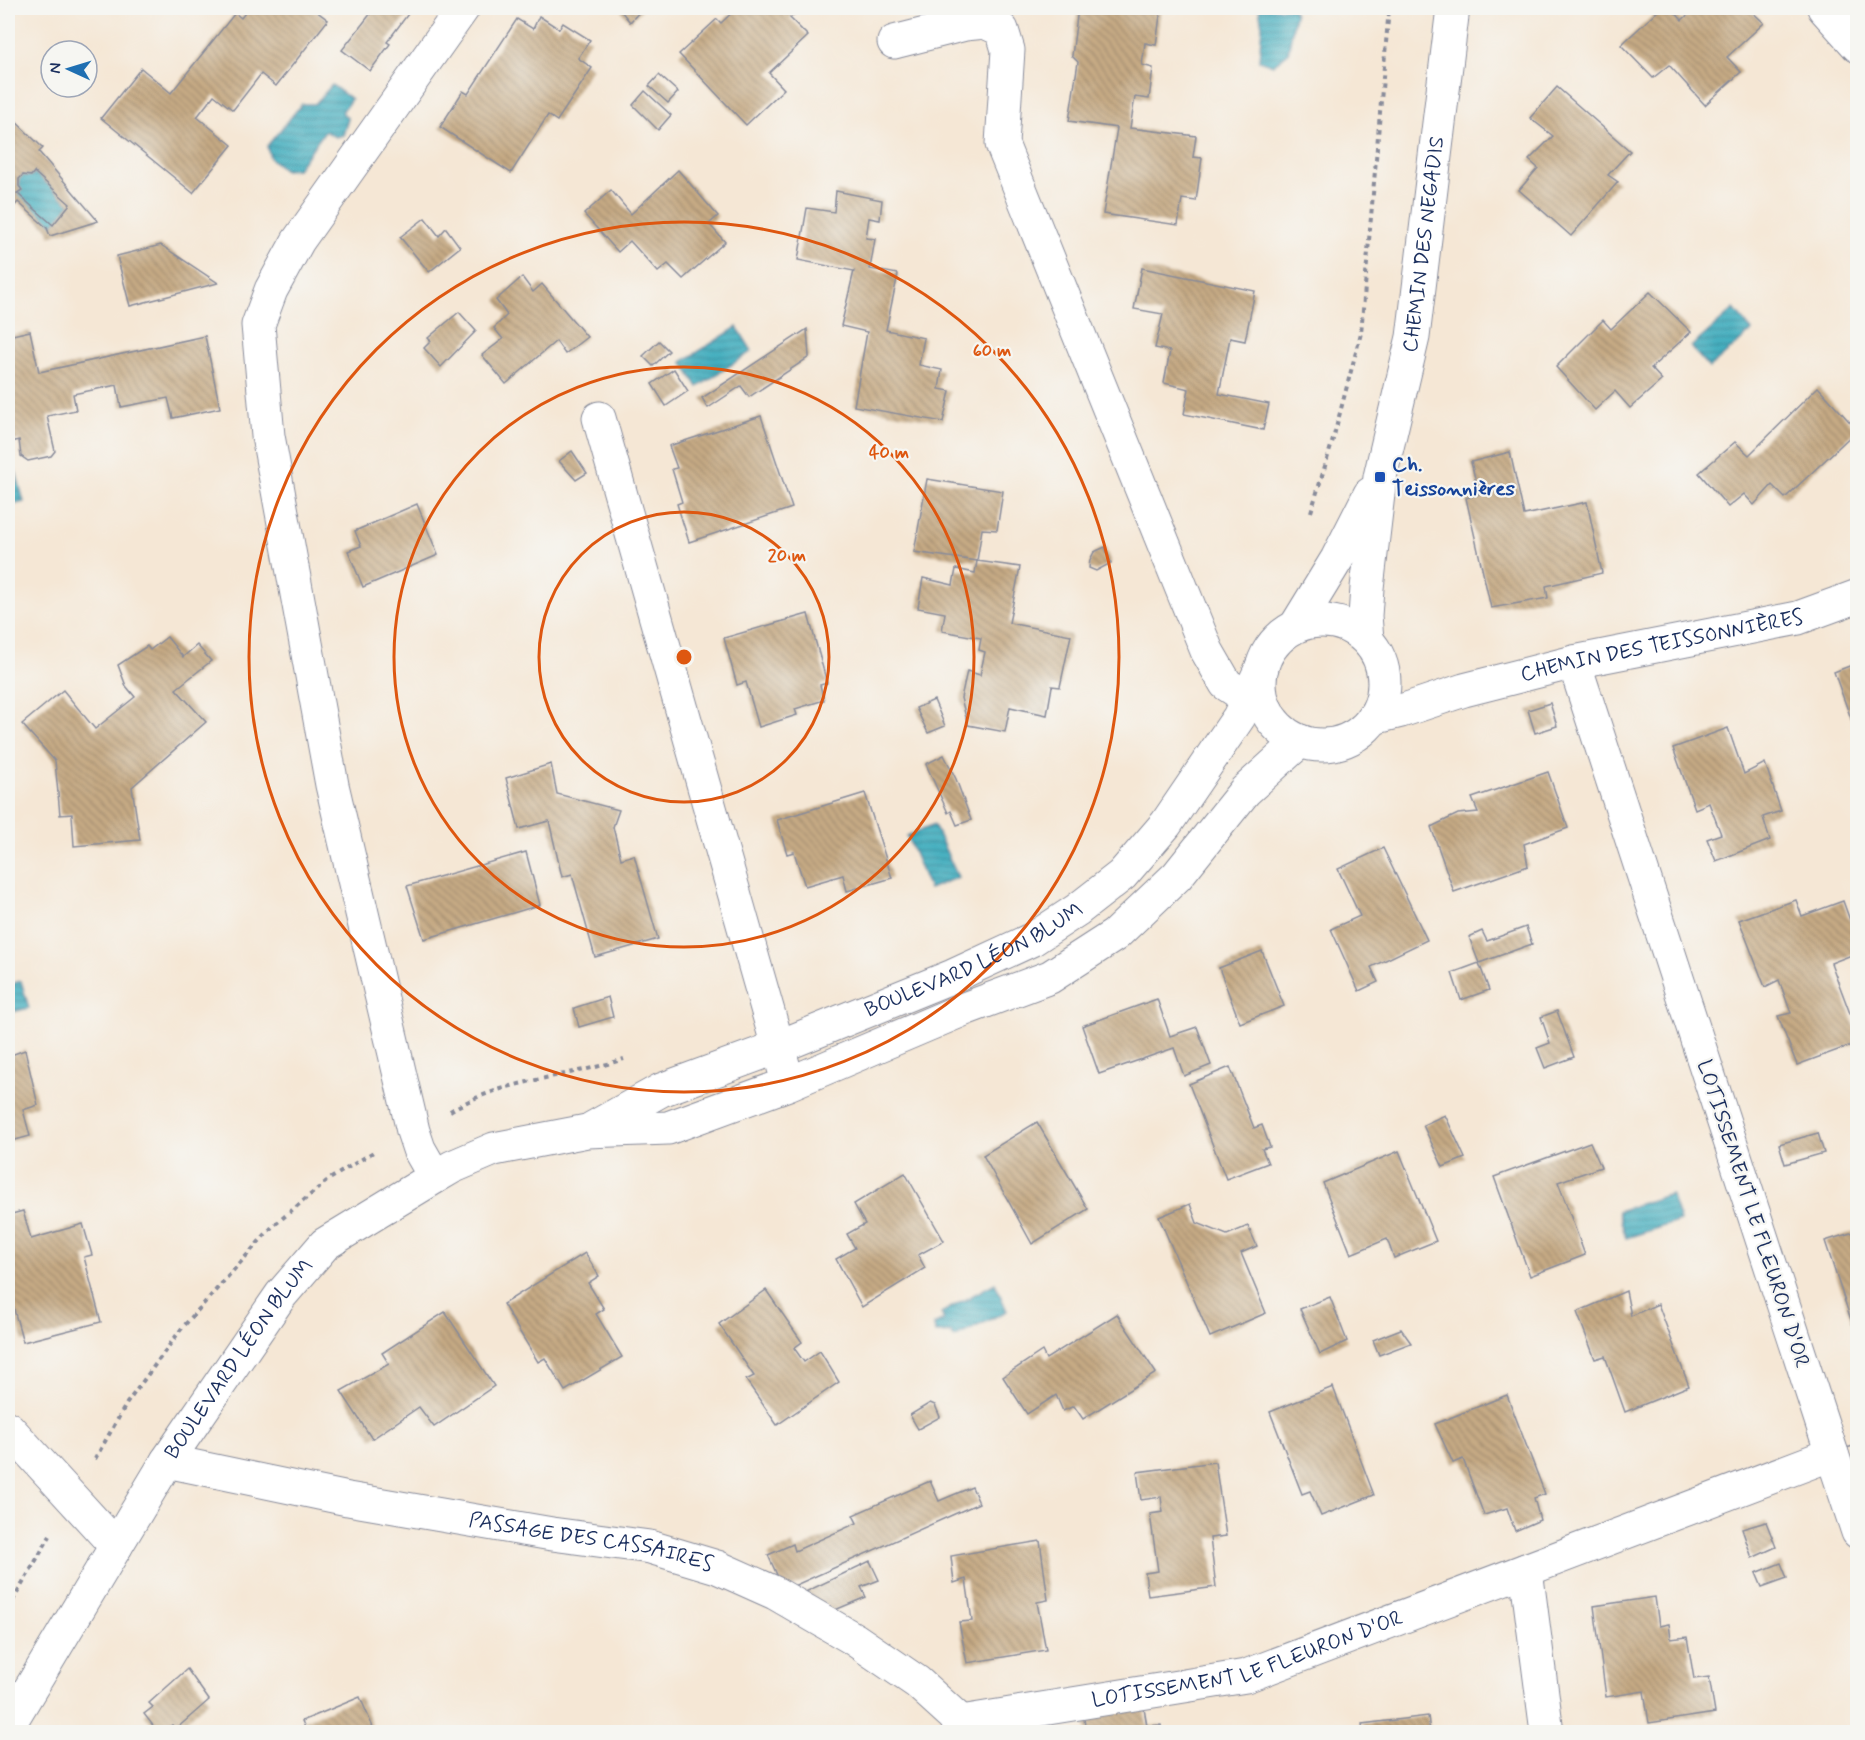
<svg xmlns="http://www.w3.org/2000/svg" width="1865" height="1740" font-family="Mynerve,sans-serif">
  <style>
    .water { fill: url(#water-rules); stroke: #2e6e8e; stroke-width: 1.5 }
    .building { fill: url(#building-back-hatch); fill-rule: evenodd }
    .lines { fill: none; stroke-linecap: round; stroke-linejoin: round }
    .minor-casing { stroke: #888b9a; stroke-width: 35 }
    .path { stroke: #888b9a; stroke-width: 4; stroke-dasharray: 4.5 4.5; stroke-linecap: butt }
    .minor { stroke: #fff; stroke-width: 33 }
    .ring { fill: none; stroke: #de5710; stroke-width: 3 }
    .transit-dot { fill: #1a4fb4; stroke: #f6f6f2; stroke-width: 2 }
    .labels { text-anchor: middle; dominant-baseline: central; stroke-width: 4.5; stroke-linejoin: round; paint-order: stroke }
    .street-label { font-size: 21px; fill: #1b2f5e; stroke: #f6f6f2 }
    .transit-label { font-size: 21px; font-weight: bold; fill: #164399; stroke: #f6f6f2; text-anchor: start }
    .centre { fill: #de5710; stroke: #f6f6f2; stroke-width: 3 }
    .ring-label { font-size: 18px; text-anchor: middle; font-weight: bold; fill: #de5710; stroke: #f6f6f2; stroke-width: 4.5; stroke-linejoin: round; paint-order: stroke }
  </style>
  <defs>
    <pattern id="water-rules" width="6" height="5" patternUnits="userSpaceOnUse" patternTransform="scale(1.5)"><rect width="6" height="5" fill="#40adbe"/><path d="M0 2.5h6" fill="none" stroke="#358d9e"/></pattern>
    <pattern id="building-back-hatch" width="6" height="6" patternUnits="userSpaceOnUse" patternTransform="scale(1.5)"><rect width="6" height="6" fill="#c6aa84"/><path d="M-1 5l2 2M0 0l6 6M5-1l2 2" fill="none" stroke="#a08b6f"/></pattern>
  </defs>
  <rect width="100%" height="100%" fill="#f6f6f2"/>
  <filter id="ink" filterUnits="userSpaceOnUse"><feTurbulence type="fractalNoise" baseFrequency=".0167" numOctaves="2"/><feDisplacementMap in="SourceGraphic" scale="12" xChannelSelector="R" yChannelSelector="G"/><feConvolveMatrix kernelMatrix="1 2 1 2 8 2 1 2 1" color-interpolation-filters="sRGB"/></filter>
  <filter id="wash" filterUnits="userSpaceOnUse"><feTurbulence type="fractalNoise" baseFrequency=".008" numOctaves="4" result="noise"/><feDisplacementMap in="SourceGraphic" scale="24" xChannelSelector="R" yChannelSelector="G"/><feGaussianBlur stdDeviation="1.35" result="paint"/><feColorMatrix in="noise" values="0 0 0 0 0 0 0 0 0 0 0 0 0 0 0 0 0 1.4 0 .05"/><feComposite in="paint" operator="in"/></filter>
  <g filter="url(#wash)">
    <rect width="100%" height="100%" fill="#f5e7d5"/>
    <g class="water">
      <polygon points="1259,8 1292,8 1295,14 1288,53 1273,65 1259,60 1262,26"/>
      <polygon points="332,85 351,99 342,112 348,119 343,135 335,137 325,131 297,169 284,170 270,158 267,146 302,104 315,104"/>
      <polygon points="34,172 70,204 53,225 17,194 21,190 19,186 19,179 23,175 31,176"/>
      <polygon points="1734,309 1752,331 1709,368 1691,347"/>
      <polygon points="737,327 752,351 698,387 682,362"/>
      <polygon points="16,472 24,502 8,506 8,474"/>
      <polygon points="934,825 958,877 929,889 907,836"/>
      <polygon points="21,981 29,1008 8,1013 8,985"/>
      <polygon points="1671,1194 1680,1221 1626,1238 1618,1211"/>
      <polygon points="995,1283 1007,1311 954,1338 951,1333 935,1333 934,1325 944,1320 941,1313"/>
    </g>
    <g id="blocks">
      <g class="building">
        <polygon points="249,8 312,8 328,20 276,86 261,74 233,110 214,95 197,117 232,145 193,193 101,118 141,68 171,93 235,13 241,18"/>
        <polygon points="375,8 399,8 408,14 387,42 390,44 370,71 342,50"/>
        <polygon points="625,8 643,8 630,22 621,11"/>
        <polygon points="737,8 801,8 790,18 808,36 769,73 784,89 746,125 679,54 717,19 721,23"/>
        <polygon points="1078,8 1161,8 1156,45 1145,43 1142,65 1153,68 1149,99 1135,97 1130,128 1196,136 1193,157 1202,158 1196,201 1182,199 1178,225 1103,214 1117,128 1069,121 1078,62 1072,56"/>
        <polygon points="1661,8 1671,8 1682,20 1696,8 1748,8 1764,23 1727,57 1741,72 1705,105 1669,65 1653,78 1621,45"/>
        <polygon points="539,16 559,29 563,23 590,40 578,58 592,68 557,121 548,115 511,173 440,127 463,91 468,94 517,19 533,29"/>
        <polygon points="659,75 678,92 668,103 649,86"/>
        <polygon points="1557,87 1630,151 1608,175 1618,182 1571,236 1519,190 1538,168 1529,160 1553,136 1530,118"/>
        <polygon points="645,91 671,115 658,130 633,105"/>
        <path d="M8 114 43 148 39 152 98 221 50 236 47 228 18 202 8 213ZM34 172 70 204 53 225 17 193 22 190 19 186V179L23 175 31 176Z"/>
        <polygon points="678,170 718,216 709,224 725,242 683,279 668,264 658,272 630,241 618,252 584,214 611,190 631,214"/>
        <polygon points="836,191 882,200 880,220 869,218 866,238 875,239 870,269 898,274 886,330 924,338 919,365 942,370 939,389 950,391 943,422 854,406 867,332 841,326 854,271 798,260 807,208 834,212"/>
        <polygon points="425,218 439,236 446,228 460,247 429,272 400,237"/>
        <polygon points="161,245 218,283 130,306 117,256"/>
        <polygon points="1142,268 1255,291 1245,341 1230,338 1219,394 1269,404 1263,430 1184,414 1189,389 1164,383 1170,351 1155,348 1163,314 1134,309"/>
        <polygon points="522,277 533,292 542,284 587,337 565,354 556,341 506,384 482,355 503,339 494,328 507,315 496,300"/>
        <polygon points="1650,292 1691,332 1651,368 1662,380 1630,408 1615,391 1595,410 1556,367 1603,320 1611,329"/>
        <polygon points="459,312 476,331 441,367 424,348 431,341 428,338"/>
        <polygon points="807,329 809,357 749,397 741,386 708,408 702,398"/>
        <polygon points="30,331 39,372 205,336 220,408 173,418 168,398 121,407 117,385 73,394 76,410 47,416 55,451 51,456 28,461 21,456 19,440 8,443 8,336"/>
        <polygon points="659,341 669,351 653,366 643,356"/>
        <polygon points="674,369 688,391 666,406 652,384"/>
        <polygon points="1818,387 1857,430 1785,498 1772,485 1754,505 1744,494 1728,507 1699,473 1735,442 1749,455"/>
        <polygon points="761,416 792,508 689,542 677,504 682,502 672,469 677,468 669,446"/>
        <polygon points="572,451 587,473 576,480 559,461"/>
        <polygon points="1510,452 1524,515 1587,502 1602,573 1546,586 1548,598 1491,608 1466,498 1479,494 1471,462"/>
        <polygon points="927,479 1003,491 997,530 982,529 977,561 914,552"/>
        <polygon points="417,504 438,555 363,587 348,551 361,546 355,531"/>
        <polygon points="1105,547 1111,563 1096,571 1089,568 1090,560 1094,552"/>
        <polygon points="977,561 1020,567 1009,623 1071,635 1060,687 1052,686 1047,715 1010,707 1005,732 968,725 961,698 967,671 980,675 985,652 979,650 981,638 942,631 945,613 918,608 923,578 953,585 956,569 975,573"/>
        <polygon points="808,614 827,683 820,685 824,700 795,709 797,715 759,727 746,682 737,685 724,638"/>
        <polygon points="167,637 183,657 197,645 211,661 176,689 206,722 132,787 140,840 74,846 72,814 60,815 55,761 22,724 63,690 95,729 135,697 126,686 118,665 147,646 150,650"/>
        <polygon points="1857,663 1857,735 1834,672"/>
        <polygon points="934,700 945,726 928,733 916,708"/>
        <polygon points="1550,703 1557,726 1535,733 1528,710"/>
        <polygon points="1728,728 1744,774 1765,763 1781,811 1763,817 1770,840 1716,861 1707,839 1721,834 1709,803 1695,809 1673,748"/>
        <polygon points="944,755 956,779 971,820 957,825 951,811 948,813 926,764"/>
        <polygon points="551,764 557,794 619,810 613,827 621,859 634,855 658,939 595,957 572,874 562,877 549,821 519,829 506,778"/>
        <polygon points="1548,772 1568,828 1524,844 1528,866 1454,892 1431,827 1458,814 1478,812 1472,798"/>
        <polygon points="865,793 892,878 847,891 843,875 805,886 794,852 787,854 777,820"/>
        <polygon points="1383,848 1427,940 1371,967 1378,982 1359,991 1331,929 1360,916 1338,869"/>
        <polygon points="526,852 540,905 424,939 407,886"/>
        <polygon points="1796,900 1802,916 1843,901 1857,940 1857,953 1831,963 1857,1032 1857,1043 1797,1065 1778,1016 1791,1013 1779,980 1765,987 1739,920"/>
        <polygon points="1526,927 1532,944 1479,963 1469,937 1482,931 1487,941"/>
        <polygon points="1262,951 1284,1006 1240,1023 1219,968"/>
        <polygon points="1479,963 1489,990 1461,1000 1452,973"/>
        <polygon points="608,997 613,1017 579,1027 574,1008"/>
        <polygon points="1157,999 1170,1036 1197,1027 1211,1065 1184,1076 1174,1048 1099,1074 1082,1026"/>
        <polygon points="1557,1011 1574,1057 1545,1068 1537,1048 1550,1043 1541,1017"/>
        <polygon points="25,1050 38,1105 23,1110 30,1136 8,1142 8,1056"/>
        <polygon points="1230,1067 1254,1128 1262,1125 1270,1147 1262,1149 1268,1163 1226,1179 1189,1084"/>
        <polygon points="1445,1115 1465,1158 1443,1167 1423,1125"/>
        <polygon points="1037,1122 1088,1209 1032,1244 983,1155"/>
        <polygon points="1818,1133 1824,1153 1785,1164 1779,1144"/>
        <polygon points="1590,1142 1601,1167 1558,1182 1585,1255 1530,1276 1494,1177"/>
        <polygon points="1399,1151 1436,1241 1394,1258 1387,1239 1351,1254 1323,1183"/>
        <polygon points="905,1173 944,1241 918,1255 925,1268 862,1307 836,1259 855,1248 847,1234 865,1224 854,1204"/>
        <polygon points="1190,1204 1197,1223 1227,1235 1248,1226 1257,1246 1241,1253 1266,1313 1210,1337 1159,1217"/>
        <polygon points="23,1211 31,1239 83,1224 92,1255 84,1257 101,1322 23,1342 8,1288 8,1215"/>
        <polygon points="1857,1231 1857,1338 1825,1241"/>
        <polygon points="585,1253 599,1276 588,1283 604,1309 596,1314 622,1357 565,1391 545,1358 538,1362 503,1304"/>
        <polygon points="766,1290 802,1342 794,1348 804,1362 820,1351 839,1382 777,1425 746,1380 754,1376 719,1324"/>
        <polygon points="1626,1291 1631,1316 1658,1304 1689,1386 1625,1412 1605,1356 1595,1359 1577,1312"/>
        <polygon points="1330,1297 1347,1341 1320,1354 1300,1309"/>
        <polygon points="445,1312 494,1386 434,1427 419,1407 372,1439 341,1391 389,1364 382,1353"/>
        <polygon points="1117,1314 1156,1373 1083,1419 1074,1406 1063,1411 1056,1395 1027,1414 1003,1377 1042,1351 1046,1359"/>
        <polygon points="1401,1329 1411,1343 1379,1355 1373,1340"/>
        <polygon points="1333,1387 1374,1495 1321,1516 1310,1491 1302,1494 1270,1412"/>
        <polygon points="1507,1395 1545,1494 1534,1498 1540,1520 1515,1531 1507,1508 1484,1515 1463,1459 1453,1463 1435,1424"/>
        <polygon points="930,1403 935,1405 940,1417 918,1429 910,1415"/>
        <polygon points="1857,1445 1857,1479 1846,1448"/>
        <polygon points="1215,1462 1226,1536 1210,1538 1216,1587 1148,1596 1145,1573 1158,1571 1150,1514 1163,1512 1161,1497 1141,1500 1137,1472"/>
        <polygon points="930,1481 939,1501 972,1487 979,1503 787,1589 783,1588 768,1555 793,1544 795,1551 857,1523 853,1515"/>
        <polygon points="1766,1522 1776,1547 1752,1558 1742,1529"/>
        <polygon points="1040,1541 1048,1600 1037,1602 1046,1650 967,1663 959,1622 972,1621 966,1579 954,1583 951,1556"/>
        <polygon points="870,1561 879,1580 861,1587 866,1597 828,1613 799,1595"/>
        <polygon points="1781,1563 1787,1578 1762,1587 1756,1573"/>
        <polygon points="1655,1597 1659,1626 1669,1624 1671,1639 1687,1637 1694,1679 1709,1677 1715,1713 1649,1723 1644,1691 1606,1697 1594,1606"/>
        <polygon points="187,1669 209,1700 176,1729 172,1725 163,1732 158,1732 144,1714 153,1707 149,1703"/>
        <polygon points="360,1697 375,1732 307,1732 302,1721"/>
        <polygon points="1142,1697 1147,1726 1161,1725 1162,1732 1086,1732 1082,1706"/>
        <polygon points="1428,1716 1430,1732 1363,1732 1362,1724"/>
      </g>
    </g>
  </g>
  <g filter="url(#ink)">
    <use href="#blocks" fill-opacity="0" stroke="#888b9a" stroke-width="1.5"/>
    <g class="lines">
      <defs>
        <g id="minor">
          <polyline points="1824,8 1858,46"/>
          <polyline points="894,42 965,24 985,22 1002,30 1008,50 1002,144 1207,651 1226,684 1267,711"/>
          <polyline points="599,418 784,1068"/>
          <circle cx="1322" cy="683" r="62"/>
          <polyline points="1296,626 1337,559 1370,494"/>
          <path id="s1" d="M1367 639 1365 616 1367 588 1380 477 1413 337 1453 8"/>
          <path id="s2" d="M1373 718 1401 711 1464 690 1574 662 1798 618 1858 596"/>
          <path id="s3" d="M593 1128 661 1090 778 1047 953 976 1033 939 1077 910 1122 875 1166 824 1239 717 1262 667"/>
          <polyline points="435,1177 419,1149 413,1131 332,785 268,436 258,325 271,290 298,241 463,8"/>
          <polyline points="8,1428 116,1546"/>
          <polyline points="1832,1454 1858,1532"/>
          <path id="s4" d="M167 1461 348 1499 552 1534 650 1547 717 1567 775 1593 854 1639 917 1682 961 1722 969 1732"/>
          <polyline points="1526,1570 1547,1732"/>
          <path id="s5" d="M961 1722 1246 1676 1832 1454 1574 662"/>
          <path id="s6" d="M8 1726 167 1461 281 1295 325 1244 435 1177 452 1167 494 1149 587 1131 668 1128 788 1084 967 1008 1050 977 1115 935 1177 876 1245 791 1300 741"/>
        </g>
      </defs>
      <use href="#minor" class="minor-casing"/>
      <g class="path">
        <polyline points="1311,512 1332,443 1361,333 1389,8"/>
        <path d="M450 1111C503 1079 567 1078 624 1059"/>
        <polyline points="95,1459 127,1403 182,1328 272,1227 328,1180 375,1151"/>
        <polyline points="8,1609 50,1536"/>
      </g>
      <use href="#minor" class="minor"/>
    </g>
  </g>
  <g class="ring">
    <circle cx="684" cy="657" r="145"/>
    <circle cx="684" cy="657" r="290"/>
    <circle cx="684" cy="657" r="435"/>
  </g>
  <rect class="transit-dot" x="1374" y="471" width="12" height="12" rx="3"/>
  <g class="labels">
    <g class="street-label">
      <text stroke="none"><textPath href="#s1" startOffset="400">CHEMIN DES NEGADIS</textPath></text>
      <text stroke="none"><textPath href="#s2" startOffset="298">CHEMIN DES TEISSONNIÈRES</textPath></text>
      <text stroke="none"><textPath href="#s3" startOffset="417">BOULEVARD LÉON BLUM</textPath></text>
      <text transform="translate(1753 1214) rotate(72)">LOTISSEMENT LE FLEURON D'OR</text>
      <text stroke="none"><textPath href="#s6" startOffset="434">BOULEVARD LÉON BLUM</textPath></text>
      <text stroke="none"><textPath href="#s4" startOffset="432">PASSAGE DES CASSAIRES</textPath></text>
      <text stroke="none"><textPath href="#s5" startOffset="294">LOTISSEMENT LE FLEURON D'OR</textPath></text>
    </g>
    <g class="transit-label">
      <text x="1392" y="465">Ch.<tspan x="1392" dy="24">Teissonnières</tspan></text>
    </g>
  </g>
  <circle cx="684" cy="657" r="9" class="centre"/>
  <g class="ring-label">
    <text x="992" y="356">60 m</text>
    <text x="889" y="458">40 m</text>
    <text x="787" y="561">20 m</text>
  </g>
  <rect width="1865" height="1740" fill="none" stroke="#f6f6f2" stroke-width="30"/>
  <g transform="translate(69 69) rotate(274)"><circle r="28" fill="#f6f6f2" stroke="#9ea6b7" stroke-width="1.5"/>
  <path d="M0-4.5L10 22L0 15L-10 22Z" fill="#1f6fb2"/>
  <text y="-9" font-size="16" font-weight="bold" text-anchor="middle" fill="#1b2f5e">N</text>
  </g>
</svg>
